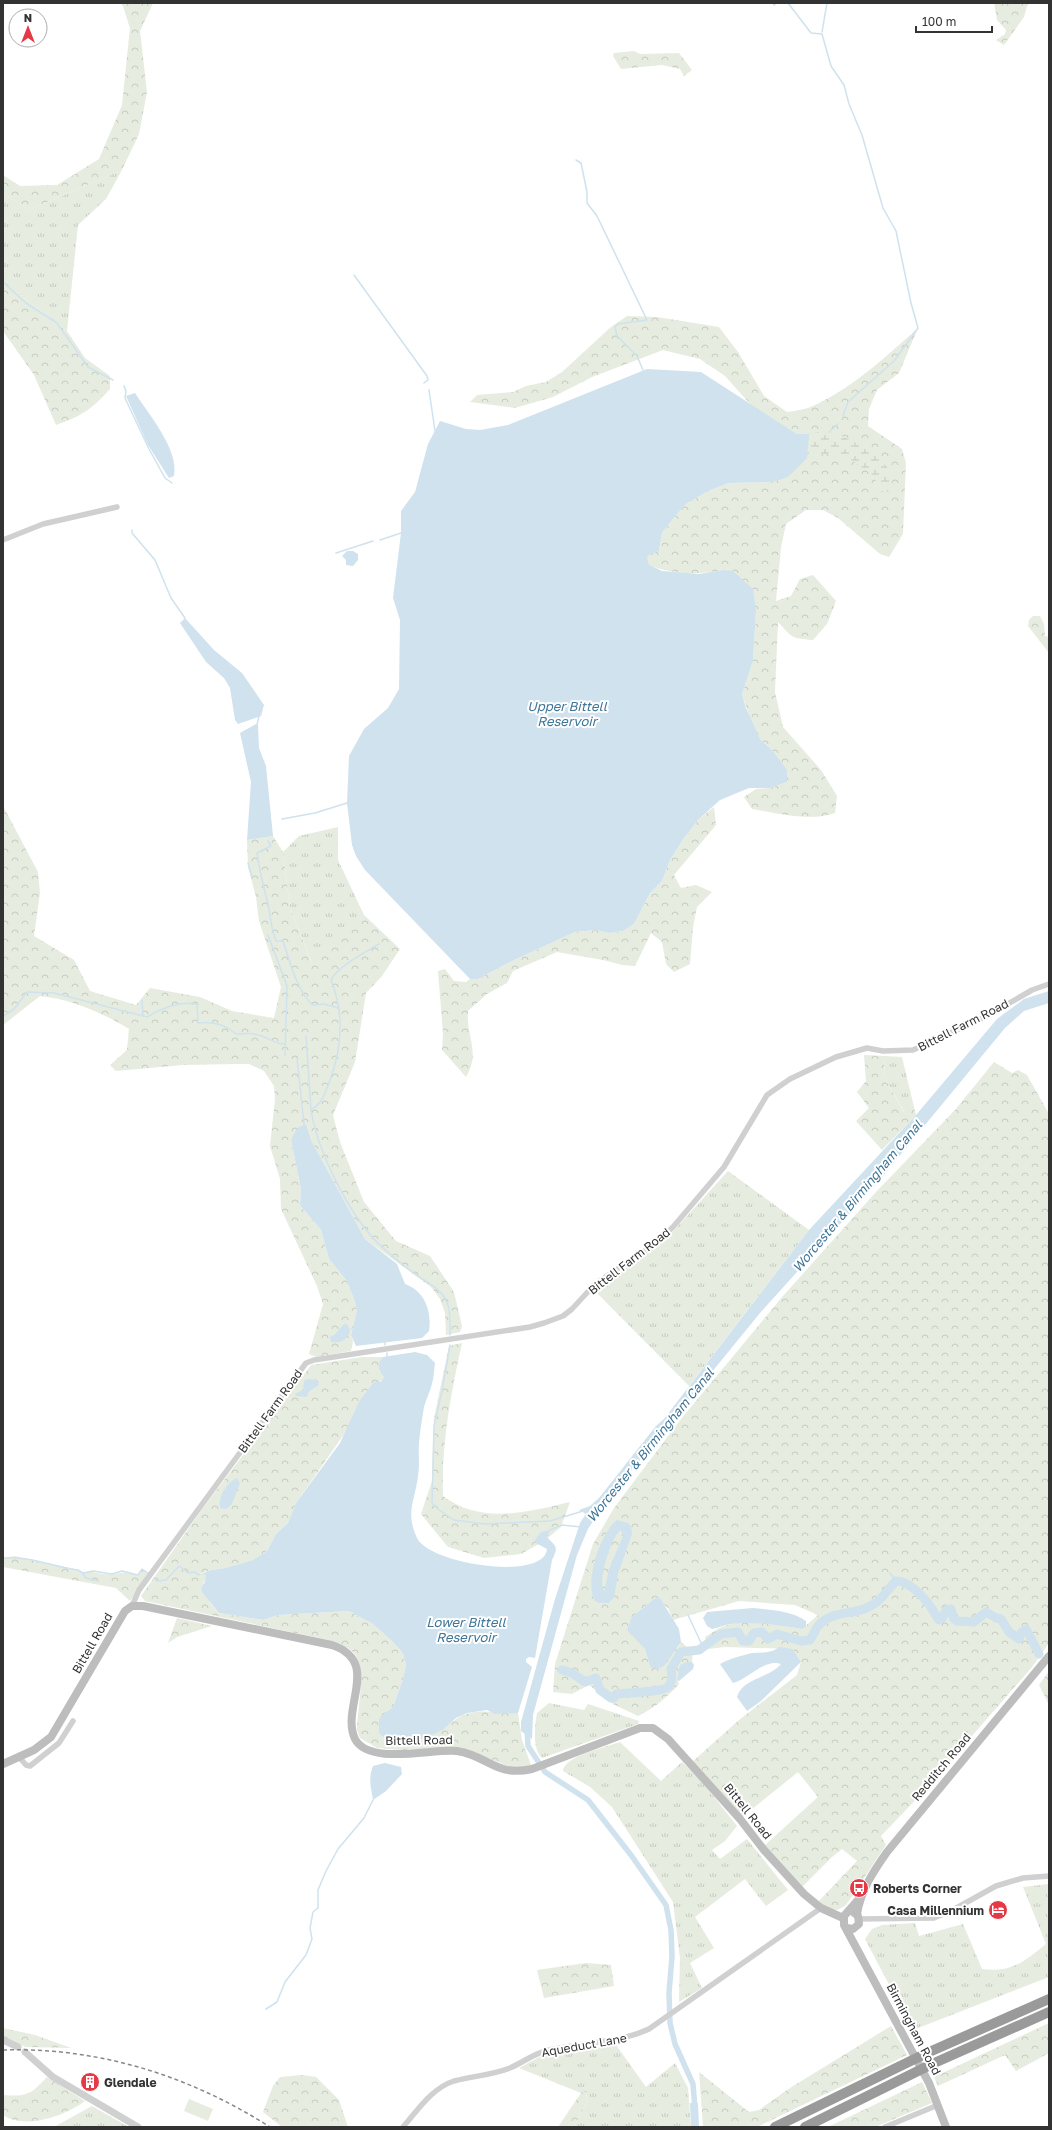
<svg xmlns="http://www.w3.org/2000/svg" width="1052" height="2130" font-family="'Golos Text',sans-serif">
  <style>
    .grass { fill: url(#grass-tufts) }
    .forest { fill: url(#forest-crowns) }
    .wetland { fill: url(#wetland-marsh) }
    .park { fill: #e6ecdf }
    .water { fill: #cfe2ee; fill-rule: evenodd }
    .lines { fill: none; stroke-linecap: round; stroke-linejoin: round }
    .stream { stroke: #cfe2ee; stroke-width: 1.5 }
    .canal { stroke: #cfe2ee; stroke-width: 5.5 }
    .river { stroke: #cfe2ee; stroke-width: 9 }
    .minor { stroke: #d0d0d0; stroke-width: 5.5 }
    .tertiary { stroke: #d0d0d0; stroke-width: 7 }
    .secondary { stroke: #bdbdbd; stroke-width: 8 }
    .motorway { stroke: #9a9a9a; stroke-width: 10 }
    .rail { stroke: #888; stroke-width: 1.5; stroke-dasharray: 4 3; stroke-linecap: butt }
    .labels { text-anchor: middle; dominant-baseline: central; stroke-width: 4; stroke-linejoin: round; paint-order: stroke }
    .street-label { font-size: 12px; fill: #333; stroke: #fff }
    .poi-label { font-size: 12px; font-weight: bold; fill: #333; stroke: #fff; text-anchor: start }
    .water-label { font-size: 13px; font-style: italic; fill: #3f7597; stroke: #fff }
  </style>
  <defs>
    <pattern id="grass-tufts" width="24" height="20" patternUnits="userSpaceOnUse"><rect width="24" height="20" fill="#e6ecdf"/><path d="M3 7l-1-3M5 7V3M7 7l1-3M15 17l-1-3M17 17v-4M19 17l1-3" fill="none" stroke="#c6cbc0"/></pattern>
    <pattern id="forest-crowns" width="20" height="18" patternUnits="userSpaceOnUse"><rect width="20" height="18" fill="#e6ecdf"/><path d="M2 6a3 3 0 1 1 6 0M12 15a3 3 0 1 1 6 0" fill="none" stroke="#c6cbc0"/></pattern>
    <pattern id="wetland-marsh" width="20" height="14" patternUnits="userSpaceOnUse"><rect width="20" height="14" fill="#e6ecdf"/><path d="M1 5h8M5 5V1M11 12h8M15 12V8" fill="none" stroke="#c6cbc0"/></pattern>
  </defs>
  <rect width="100%" height="100%" fill="#fff"/>
  <g class="grass">
    <polygon points="122,170 106,199 78,225 67,331 3,282 3,193 29,210"/>
    <polygon points="338,827 338,860 364,915 313,965 290,908 283,852 299,836"/>
    <polygon points="884,1056 902,1057 913,1103 905,1113 885,1079"/>
    <polygon points="728,1171 809,1230 689,1386 598,1294 599,1287 667,1238"/>
    <path d="M549 1703 584 1710 588 1704 639 1721 638 1724 542 1758C532 1749 535 1726 537 1713Z"/>
    <path d="M620 1742 661 1781 682 1762 700 1779 737 1826 725 1841 712 1850 720 1859 747 1839 788 1890 766 1906 745 1879 695 1917 714 1948 690 1963 702 1988 679 2002 680 1958 673 1902 612 1807 590 1787 563 1771C564 1756 607 1747 620 1742Z"/>
    <path d="M1049 1884V1977L913 2030 865 1939 872 1929 882 1925 915 1923 919 1936 963 1924 982 1969C1011 1973 1024 1962 1046 1944L1023 1887Z"/>
    <polygon points="616,2045 646,2087 675,2063 688,2088 691,2127 574,2127 586,2104 587,2090 581,2093 519,2068 543,2055"/>
    <polygon points="92,2106 129,2127 54,2127"/>
  </g>
  <g class="forest">
    <polygon points="122,3 153,3 140,31 147,92 139,134 122,170 29,210 3,193 3,175 20,186 57,185 99,159 122,105 130,28"/>
    <polygon points="994,3 1028,3 1024,17 1004,45 996,40 1005,34 1006,30 997,20"/>
    <polygon points="634,51 640,54 679,53 692,70 684,76 680,69 662,65 621,69 613,56 614,53"/>
    <path d="M3 282 67 331 85 358 110 376V389C92 409 82 416 56 425L34 375 3 331Z"/>
    <path d="M627 316 657 317 719 327 738 352 764 396 787 412C794 411 802 410 808 408 847 393 888 355 918 328L899 373 877 390 869 409 868 426 902 449 906 463 903 534 889 557 880 554 838 518 823 510H806L786 524 781 547 776 601 791 596 800 579 813 575 836 601 827 624 813 640C790 638 793 638 778 622L775 692 783 727 821 770 837 796 835 813C810 822 778 813 752 809L744 797 756 789 770 788 787 782 772 750 760 739 753 727 742 694 753 661 756 611 723 570C698 575 671 575 647 564V555L659 551 662 533 673 519 686 504 708 491 729 483 773 482 797 434 751 405 725 376 700 359 663 350 592 377 553 397 515 408 470 402 477 395 513 392 526 386 546 382 562 372 611 327Z"/>
    <polygon points="1033,616 1040,616 1044,624 1045,636 1049,637 1049,653 1028,626 1029,620"/>
    <path d="M3 806 38 872 40 893 34 936 74 960 90 991 136 1005 150 988 200 997 232 1011 274 1018 281 987 259 921 256 897 248 867 247 840 273 836 283 852 290 908 312 963 364 915 400 949 382 976 366 993 355 1062 333 1115 340 1142 364 1202 396 1241 430 1256 454 1292 462 1326 460 1332 446 1335 445 1313 440 1299 431 1287 365 1239 312 1142 306 1124 291 1140 301 1189 300 1205 321 1230 329 1259 347 1281 355 1302 357 1310 351 1335 353 1341 351 1351 317 1357 309 1354 323 1304 317 1286 281 1209 280 1179 270 1146 275 1099 274 1086 264 1071 249 1064H235L183 1065 116 1071 110 1065 127 1050 129 1029C103 1013 71 999 40 996L3 1025Z"/>
    <path d="M714 807 716 825 674 875 681 888 696 885 712 892 697 907 693 927 690 964 674 972 666 964 662 942 651 933 635 966 622 965 603 960 557 952 513 971 507 983 487 994 468 1011C466 1038 481 1052 466 1077L442 1050 443 1034 438 971 445 969 454 981 466 982 470 979H478L510 962 575 932 596 930 608 933 623 931 634 924 650 893 662 881 670 860 684 838 698 820Z"/>
    <polygon points="864,1055 884,1056 885,1079 904,1112 913,1103 916,1115 882,1150 856,1121 869,1108 857,1092 866,1081"/>
    <path d="M994 1062 1012 1073 1018 1070 1027 1075 1049 1114V1643L1032 1667 925 1790 881 1836 886 1845 846 1905C833 1914 830 1910 817 1903L857 1861 842 1849 832 1857 801 1888 764 1846 818 1797 798 1772 741 1818 692 1762 739 1720 797 1675 801 1662 793 1649 725 1647 708 1649 705 1637C712 1633 719 1627 727 1625 751 1618 779 1625 802 1629L818 1615 795 1605 739 1601 673 1620 668 1608 655 1598 632 1617 645 1649 650 1667 678 1647 681 1642 693 1652 692 1662H687C680 1670 675 1674 679 1684 669 1696 653 1709 638 1716L613 1704 589 1685 572 1694 553 1692 555 1664 593 1544 614 1508 681 1419 783 1296 876 1192 955 1110Z"/>
    <path d="M462 1343C451 1393 441 1444 443 1496 481 1525 528 1512 570 1502L561 1527 544 1541 521 1554 484 1558 448 1547 421 1514 432 1481 434 1418 449 1346Z"/>
    <path d="M362 1357H383L379 1362 384 1377 296 1503 288 1523 276 1534 267 1551 253 1560 225 1568 211 1570 200 1574H206L207 1577 202 1586 211 1604 219 1613 263 1620 278 1615 349 1611 373 1624 392 1641 403 1653 406 1665 403 1679 393 1707 385 1713 444 1729C471 1703 485 1714 518 1713L522 1740 531 1765 515 1769 468 1750 446 1748 401 1750 377 1748 360 1738 357 1730C357 1710 367 1670 354 1653 350 1648 339 1644 333 1641L145 1601 141 1596 203 1508 311 1365Z"/>
    <path d="M15 1556 78 1570 83 1573C93 1569 101 1576 112 1574 126 1573 122 1571 137 1575L142 1569 148 1573 130 1601 116 1588 3 1567V1558Z"/>
    <polygon points="177,1618 212,1626 177,1637 168,1643"/>
    <polygon points="1049,1671 1049,1705 1039,1685"/>
    <polygon points="586,1963 611,1965 614,1986 544,1998 537,1970"/>
    <polygon points="1049,2023 1049,2053 1016,2071 1005,2055 938,2086 934,2077"/>
    <polygon points="891,2026 907,2055 757,2127 703,2127 699,2072 749,2112 759,2110 790,2088"/>
    <polygon points="3,2028 35,2035 71,2048 26,2047 3,2038"/>
    <polygon points="302,2075 316,2077 339,2100 348,2127 282,2127 263,2112 273,2086 280,2077"/>
    <path d="M47 2077 85 2101C65 2116 25 2130 3 2115V2097L5 2095C28 2097 31 2094 47 2077Z"/>
    <polygon points="922,2082 932,2103 875,2127 828,2127"/>
    <polygon points="587,2090 586,2104 574,2127 558,2127 581,2093"/>
  </g>
  <path class="wetland" d="M825 431C848 436 873 451 889 469L890 490 882 491 872 474 851 460 828 453 807 458 809 434Z"/>
  <polygon class="park" points="189,2099 213,2109 208,2121 184,2111"/>
  <g class="water">
    <polygon points="647,369 701,372 797,434 809,434 807,458 788,477 773,482 729,483 708,491 686,504 673,519 662,533 659,551 647,556 648,564 662,571 699,574 723,570 733,571 753,589 756,611 753,661 742,694 746,708 760,739 772,750 787,770 787,782 770,788 749,788 720,800 698,820 684,838 670,860 662,881 650,893 634,924 623,931 608,933 596,930 575,932 510,962 478,979 470,979 365,870 356,856 352,845 347,803 349,756 364,729 388,708 399,689 400,620 393,598 401,533 401,511 415,492 428,444 440,421 466,429 480,430 508,425"/>
    <path d="M135 393C149 415 179 449 174 476L169 478 148 445 126 396Z"/>
    <polygon points="347,551 353,551 358,554 358,560 353,566 346,565 346,560 342,556"/>
    <polygon points="185,618 214,650 242,673 264,705 261,716 238,724 235,720 230,688 224,678 206,662 180,623"/>
    <polygon points="256,724 258,725 259,748 266,766 273,836 247,840 251,782 240,733"/>
    <polygon points="1049,991 1049,1003 1024,1011 1005,1028 878,1182 760,1313 605,1503 588,1529 577,1555 533,1715 532,1739 521,1731 521,1722 555,1599 580,1523 586,1514 579,1510 590,1506 599,1498 656,1426 664,1419 809,1230 916,1115 997,1019 1024,999"/>
    <path d="M306 1124 312 1142 365 1239 397 1264 405 1284C425 1291 432 1312 429 1331L422 1338 356 1346 351 1335 357 1310 355 1302 347 1281 329 1259 321 1230 300 1205 301 1189 291 1140 297 1128Z"/>
    <path d="M345 1324 348 1325 350 1331C347 1341 340 1343 331 1342L330 1337C338 1334 339 1327 345 1324Z"/>
    <path d="M415 1352 427 1355 435 1363C434 1370 434 1377 432 1384 430 1392 426 1399 424 1407 422 1419 420 1431 419 1443 418 1454 420 1465 418 1476 415 1501 405 1512 417 1538 429 1564 544 1582 547 1549L536 1543 535 1540 541 1532 550 1530 547 1537C556 1547 559 1546 552 1560L535 1658 529 1657 526 1659V1662L532 1667 518 1713 495 1714 487 1710 467 1713 456 1718 444 1729 428 1737 408 1742 387 1740 379 1733V1719L382 1715 393 1707 403 1679 406 1665 403 1653 392 1641 373 1624 349 1611 278 1615 263 1620 219 1613 202 1592V1586L205 1582 206 1574 199 1575 211 1570 225 1568 253 1560 267 1551 276 1534 288 1523 296 1503 340 1443 360 1400 374 1382H381L384 1377 379 1369V1362L383 1357Z"/>
    <polygon points="306,1379 317,1380 319,1385 308,1392 307,1397 296,1396 295,1394 303,1390 304,1381"/>
    <path d="M237 1478 240 1483 232 1504 226 1509 220 1508C218 1497 226 1483 237 1478Z"/>
    <path d="M617 1520 628 1523 631 1526 632 1534 618 1574 614 1597 609 1603H599L595 1601C584 1583 600 1533 617 1520ZM621 1530 623 1536 609 1569 604 1592C597 1582 611 1536 621 1530Z"/>
    <polygon points="655,1598 660,1598 679,1629 681,1642 664,1666 658,1669 650,1667 645,1649 627,1630 632,1617"/>
    <path d="M753 1608C770 1610 791 1610 806 1621V1627L802 1629C778 1625 754 1621 730 1624 724 1625 718 1628 712 1629L707 1626 703 1618 707 1612Z"/>
    <path d="M779 1647 793 1649 801 1662 761 1701 747 1711 737 1697C742 1678 770 1678 781 1664 765 1658 748 1679 733 1683L720 1664C730 1658 741 1656 752 1653 761 1652 771 1654 779 1647Z"/>
    <polygon points="687,1662 692,1662 694,1665 693,1669 679,1681 677,1680 680,1665"/>
    <path d="M385 1763 401 1767 402 1774 386 1791 373 1800C371 1787 368 1779 373 1766Z"/>
    <polygon points="690,2103 698,2103 699,2127 691,2127"/>
  </g>
  <g class="lines">
    <g class="stream">
      <polyline points="773,3 774,5 777,3"/>
      <polyline points="788,3 811,33 822,34 831,66 844,85 849,104 862,135 883,208 896,231 911,303 918,328 894,361 848,402 843,416"/>
      <polyline points="822,32 827,3"/>
      <polyline points="576,160 581,163 587,192 587,203 597,216 647,320 618,324 615,327 617,336 637,356 643,370"/>
      <polyline points="354,275 427,376 428,380 424,383"/>
      <polyline points="3,282 26,303 57,323 88,367 113,380"/>
      <polyline points="124,386 126,391 125,398 149,449 165,478 172,483"/>
      <polyline points="429,390 435,431"/>
      <polyline points="829,432 838,424"/>
      <polyline points="132,530 132,533 155,560 171,598 185,618"/>
      <polyline points="380,540 401,533"/>
      <polyline points="336,553 373,541"/>
      <polyline points="257,725 259,716"/>
      <polyline points="282,819 315,813 347,803"/>
      <path d="M268 841 271 846 257 853C259 869 263 884 267 900 271 915 270 926 276 941H283C289 959 298 994 313 1005L324 1004 339 1008"/>
      <polyline points="248,863 252,877"/>
      <polyline points="268,935 287,986 285,1055"/>
      <path d="M379 944C366 952 337 967 331 980 345 1015 342 1049 329 1083 323 1097 324 1101 311 1110 317 1149 346 1208 373 1238 385 1251 401 1263 415 1274 427 1282 441 1289 447 1302 451 1312 450 1324 450 1335"/>
      <polyline points="142,1000 143,1016"/>
      <path d="M3 1016 14 1009 27 992 54 993 147 1017C162 1008 179 1001 197 1004L198 1023C212 1021 225 1024 236 1034 243 1034 250 1032 258 1035 268 1037 274 1044 285 1044"/>
      <polyline points="306,1036 311,1110"/>
      <polyline points="297,1058 304,1124"/>
      <polyline points="385,1342 385,1345"/>
      <polyline points="450,1345 442,1391 434,1426 432,1503 439,1510 454,1520 485,1524 550,1521 583,1511"/>
      <polyline points="387,1353 387,1357"/>
      <polyline points="550,1530 562,1525 581,1527"/>
      <path d="M3 1558C29 1556 52 1566 78 1570L83 1573 93 1571 112 1574 122 1571 138 1575 142 1569 148 1573"/>
      <polyline points="890,1573 896,1581"/>
      <polyline points="83,1574 86,1578 98,1581"/>
      <polyline points="154,1578 157,1581 166,1580 179,1566 188,1573 194,1572 199,1575"/>
      <polyline points="688,1615 703,1647"/>
      <polyline points="266,2009 277,2002 285,1982 306,1955 312,1939 310,1928 313,1912 318,1908 318,1890 326,1871 338,1849 364,1818 373,1800"/>
    </g>
    <polyline class="canal" points="527,1728 528,1746 545,1772 588,1800 631,1855 666,1905 671,1930 672,1956 669,1993 670,2023 675,2044 693,2084 695,2109"/>
    <path class="river" d="M562 1670 572 1673 585 1682 596 1678 600 1690 611 1698H614L616 1694C626 1693 662 1692 668 1687 673 1682 672 1674 671 1669L681 1652 699 1650 721 1634 738 1632 743 1641H749L754 1633 762 1632 768 1639 777 1634 801 1641 810 1640C813 1635 815 1630 818 1626 834 1608 855 1617 874 1604 882 1599 889 1588 896 1581 909 1581 923 1596 930 1606 934 1611 935 1615 939 1620L942 1619 946 1610 951 1609 954 1619 957 1621 974 1622 986 1612 996 1618 1001 1619 1009 1632 1019 1639 1021 1633 1026 1629 1039 1654"/>
    <g class="minor">
      <polyline points="3,540 43,524 117,507"/>
      <polyline points="132,1606 139,1590 306,1363 314,1360 530,1327 544,1323 563,1316 572,1309 595,1284 655,1244 673,1227 724,1167 767,1095 790,1079 836,1057 867,1048 883,1051 913,1050 987,1016 1032,990 1049,984"/>
      <polyline points="20,1758 26,1765 30,1766 59,1743 73,1721"/>
      <polyline points="860,1919 934,1918 951,1911 996,1886 1023,1878 1049,1876"/>
      <path d="M403 2127C418 2110 432 2088 454 2081 473 2076 492 2075 510 2068 524 2062 534 2053 549 2050 583 2042 616 2044 649 2029L821 1908"/>
      <polyline points="885,2127 938,2105"/>
    </g>
    <g class="tertiary">
      <polyline points="3,2040 18,2047"/>
      <polyline points="25,2052 53,2077 138,2127"/>
    </g>
    <g class="secondary">
      <path d="M3 1764 34 1750 51 1737 125 1611 132 1606H143L332 1645C382 1662 340 1708 355 1739 369 1766 434 1748 457 1751 489 1756 495 1777 532 1769L640 1728H653L668 1739 740 1819 764 1850 804 1894 821 1908 843 1918"/>
      <polyline points="859,1899 844,1916 844,1925 929,2083 946,2127"/>
      <path d="M857 1914C861 1890 873 1872 887 1852L1049 1656"/>
      <polyline points="847,1928 853,1929 859,1924 858,1916 853,1912"/>
    </g>
    <g class="motorway">
      <polyline points="775,2127 927,2053 1049,1999"/>
      <polyline points="805,2127 932,2064 1049,2012"/>
    </g>
    <path class="rail" d="M3 2050C99 2047 190 2076 270 2127"/>
  </g>
  <defs>
    <symbol id="bus-disc" viewBox="-11 -11 22 22"><circle r="9.5" fill="#e63946" stroke="#fff"/><path d="M-5-6H5V4H4V6H2V4H-2V6H-4V4H-5ZM-3.5-4V0h7V-4ZM-3.5 1.2v1.5H-2V1.2ZM2 1.2v1.5H3.5V1.2Z" fill="#fff"/></symbol>
    <symbol id="hotel-disc" viewBox="-11 -11 22 22"><circle r="9.5" fill="#e63946" stroke="#fff"/><path d="M-6-4.5h1.5V1H6V5H4.5V3h-9V5H-6ZM-4 0a1.8 1.8 0 1 1 3.6 0ZM.5 0V-2.5h3Q6-2.5 6 0Z" fill="#fff"/></symbol>
    <symbol id="building-disc" viewBox="-11 -11 22 22"><circle r="9.5" fill="#e63946" stroke="#fff"/><path d="M-4-6H4V6H1V3H-1V6H-4ZM-2.5-4.3h1.7v1.8h-1.7ZM.8-4.3h1.7v1.8H.8ZM-2.5-1h1.7V.8h-1.7ZM.8-1h1.7V.8H.8Z" fill="#fff"/></symbol>
  </defs>
  <g fill-rule="evenodd">
    <use href="#bus-disc" x="848" y="1877" width="22" height="22"/>
    <use href="#hotel-disc" x="987" y="1899" width="22" height="22"/>
    <use href="#building-disc" x="79" y="2071" width="22" height="22"/>
  </g>
  <g class="labels">
    <g class="street-label">
      <text transform="translate(963 1025) rotate(-27)">Bittell Farm Road</text>
      <text transform="translate(629 1261) rotate(-38)">Bittell Farm Road</text>
      <text transform="translate(270 1411) rotate(-54)">Bittell Farm Road</text>
      <text transform="translate(92 1643) rotate(-60)">Bittell Road</text>
      <text transform="translate(419 1740) rotate(-1)">Bittell Road</text>
      <text transform="translate(941 1767) rotate(-50)">Redditch Road</text>
      <text transform="translate(748 1811) rotate(51)">Bittell Road</text>
      <text transform="translate(914 2029) rotate(62)">Birmingham Road</text>
      <text transform="translate(584 2045) rotate(-10)">Aqueduct Lane</text>
    </g>
    <g class="poi-label">
      <text x="873" y="1888">Roberts Corner</text>
      <text x="984" y="1910" text-anchor="end">Casa Millennium</text>
      <text x="104" y="2082">Glendale</text>
    </g>
    <g class="water-label">
      <text x="567" y="706">Upper Bittell<tspan x="567" dy="15">Reservoir</tspan></text>
      <text transform="translate(857 1196) rotate(-50)">Worcester &amp; Birmingham Canal</text>
      <text transform="translate(650 1445) rotate(-51)">Worcester &amp; Birmingham Canal</text>
      <text x="466" y="1622">Lower Bittell<tspan x="466" dy="15">Reservoir</tspan></text>
    </g>
  </g>
  <rect width="1052" height="2130" fill="none" stroke="#333333" stroke-width="8"/>
  <g transform="translate(28 28)"><circle r="19" fill="#ffffff" stroke="#adadad"/>
  <path d="M0-3L7 15L0 10L-7 15Z" fill="#e63946"/>
  <text y="-6" font-size="11" font-weight="bold" text-anchor="middle" fill="#333333">N</text>
  </g>
  <path d="M916 26v6h76v-6" fill="none" stroke="#333333" stroke-width="2"/>
  <text x="922" y="26" font-size="12" fill="#333333" stroke="#ffffff" stroke-width="3" paint-order="stroke">100 m</text>
</svg>
